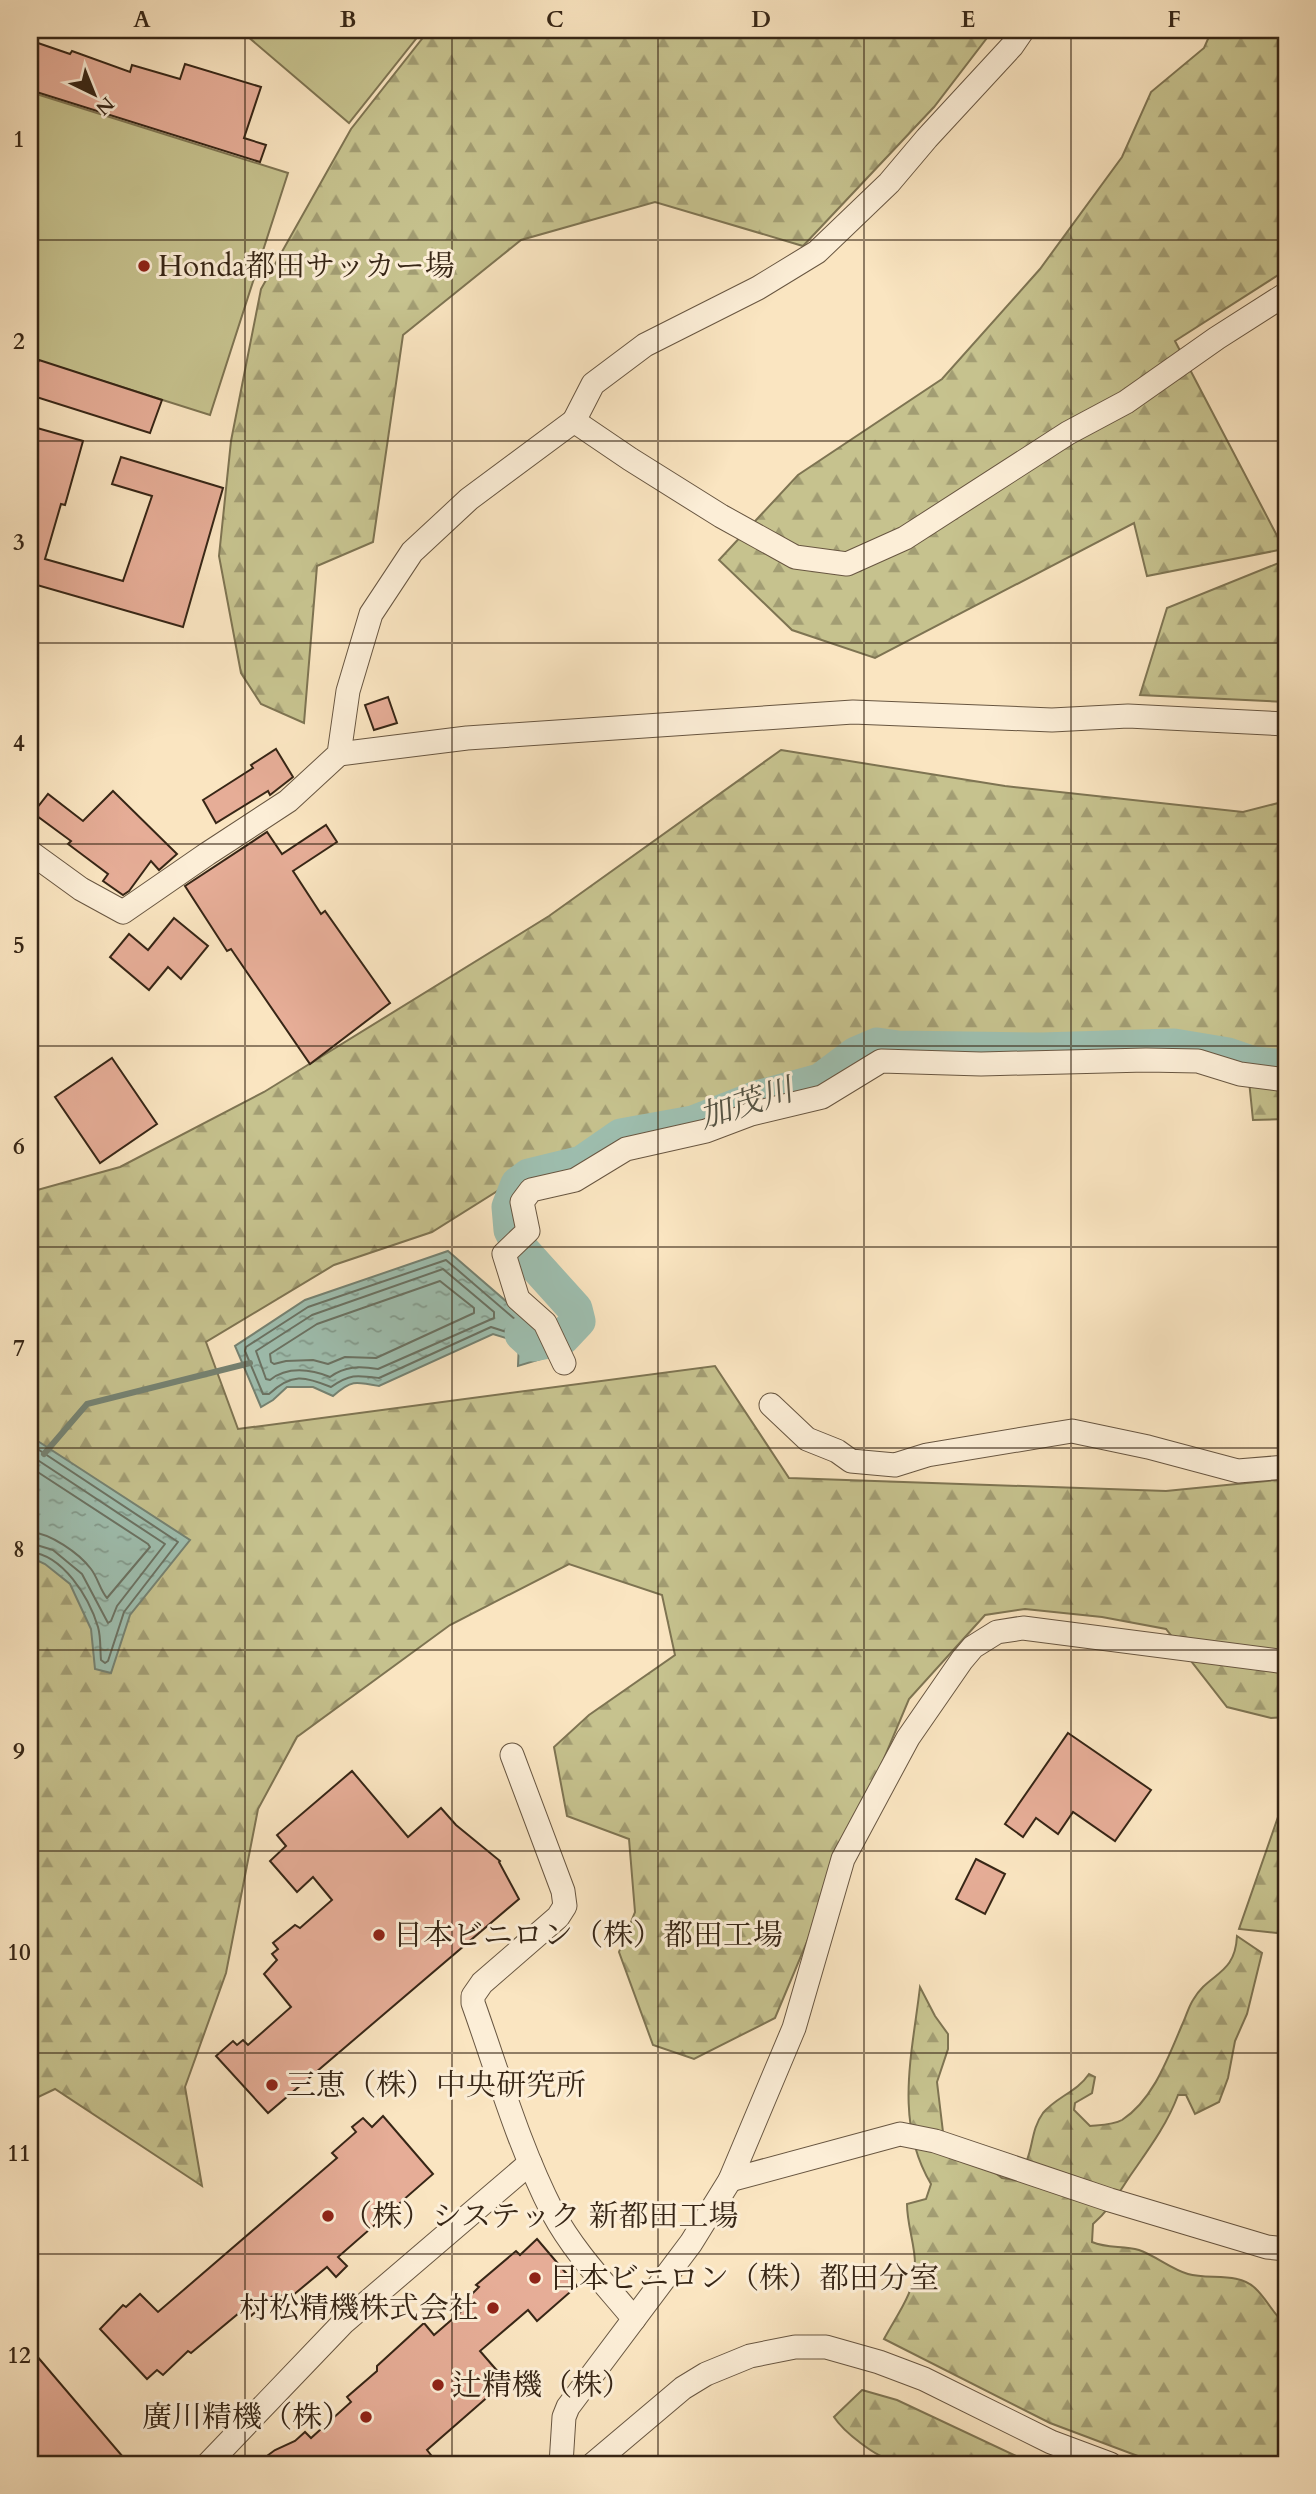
<svg xmlns="http://www.w3.org/2000/svg" width="1316" height="2494" font-family="Cardo,'Noto Serif JP',serif">
  <style>
    .forest { fill: url(#forest-firs); stroke: #7e7452; stroke-width: 2 }
    .park { fill: #c6c28e; stroke: #7e7452; stroke-width: 2 }
    .water { fill: url(#water-ripples); stroke: #758272; stroke-width: 2 }
    .lines { fill: none; stroke-linecap: round; stroke-linejoin: round }
    .shore { stroke: #6a7263; stroke-width: 2 }
    .stream { stroke: #758272; stroke-width: 6 }
    .river { stroke: #9ebfb0; stroke-width: 35 }
    .building { fill: #e6ad97; stroke: #372616; stroke-width: 2 }
    .minor-casing { stroke: #685641; stroke-width: 25 }
    .minor { stroke: #fceed7; stroke-width: 23 }
    .grid { fill: none; stroke: #372616; stroke-width: 2; stroke-opacity: 0.55 }
    .poi-dot { fill: #8f2418; stroke: #fceed7; stroke-width: 2.5 }
    .labels { text-anchor: middle; dominant-baseline: central; stroke-width: 6; stroke-linejoin: round; paint-order: stroke }
    .poi-label { font-size: 30px; fill: #372616; stroke: #fceed7; text-anchor: start }
    .water-label { font-size: 32px; font-style: italic; fill: #565444; stroke: #fceed7 }
    .neatline { fill: none; stroke: #372616; stroke-width: 2.5 }
    .grid-label { font-size: 23px; text-anchor: middle; font-weight: bold; fill: #372616 }
  </style>
  <defs>
    <pattern id="forest-firs" width="22" height="20" patternUnits="userSpaceOnUse" patternTransform="scale(1.75)"><rect width="22" height="20" fill="#c6c28e"/><path d="M5 1l3.5 6h-7zM16 11l3.5 6h-7z" fill="#a29d73"/></pattern>
    <pattern id="water-ripples" width="26" height="14" patternUnits="userSpaceOnUse" patternTransform="scale(1.75)"><rect width="26" height="14" fill="#9ebfb0"/><path d="M2 4q2-2 4 0t4 0M15 11q2-2 4 0t4 0" fill="none" stroke="#829b8e"/></pattern>
  </defs>
  <rect width="100%" height="100%" fill="#fae5c1"/>
  <filter id="stains"><feTurbulence type="fractalNoise" baseFrequency=".00286" numOctaves="4"/><feColorMatrix values="0 0 0 0 .2 0 0 0 0 .09 0 0 0 0 .02 0 0 0 .5 -.17"/></filter>
  <radialGradient id="worn" r=".72"><stop offset=".6" stop-color="#630" stop-opacity="0"/><stop offset="1" stop-color="#630" stop-opacity=".3"/></radialGradient>
  <g class="forest">
    <polygon points="429,30 993,30 934,107 803,246 655,202 521,240 403,335 373,542 317,566 304,723 261,704 241,673 219,556 231,441 261,289 351,129"/>
    <polygon points="1212,30 1286,30 1286,270 1175,341 1284,549 1147,576 1134,523 875,658 792,630 719,560 798,475 942,379 1040,269 1122,157 1151,92 1204,48"/>
    <polygon points="1286,560 1286,702 1140,695 1167,608"/>
    <polygon points="781,750 1005,786 1243,812 1286,801 1286,1119 1253,1120 1248,1071 880,1070 617,1141 523,1175 432,1232 334,1265 206,1342 238,1429 715,1366 789,1478 1166,1491 1286,1479 1286,1717 1271,1718 1227,1707 1166,1629 1102,1617 1025,1609 985,1615 909,1699 775,2018 694,2059 653,2045 619,1952 635,1912 629,1839 567,1816 554,1747 589,1715 675,1655 662,1595 569,1564 450,1625 297,1737 258,1809 226,1973 185,2087 202,2186 55,2089 30,2101 30,1192 120,1167 264,1092 549,916"/>
    <polygon points="1286,1794 1286,1934 1239,1929"/>
    <path d="M1237 1936 1262 1953 1247 2014 1235 2041 1228 2078 1219 2102 1195 2114 1186 2095H1178C1167 2125 1148 2150 1130 2176 1118 2194 1109 2210 1093 2224L1092 2242C1108 2249 1123 2245 1139 2250 1156 2256 1171 2269 1188 2274 1209 2280 1238 2272 1255 2288 1267 2299 1273 2314 1286 2325V2464H1159L1050 2423 884 2339C896 2316 916 2291 915 2264 915 2244 907 2225 907 2204L926 2199 931 2184C894 2122 912 2055 920 1987L935 2016 948 2034V2049L937 2082 943 2132 1002 2178 1016 2180C1020 2174 1024 2167 1027 2160 1033 2145 1032 2128 1043 2113 1056 2097 1077 2092 1089 2074L1095 2077 1092 2093 1075 2103 1074 2110 1090 2126C1100 2125 1113 2125 1122 2120 1153 2100 1168 2058 1182 2025 1186 2017 1188 2008 1193 2000 1209 1972 1235 1976 1237 1936Z"/>
    <path d="M862 2390 897 2400 1033 2464H925L922 2461C912 2461 902 2462 893 2460 876 2458 843 2431 834 2417Z"/>
  </g>
  <g class="park">
    <polygon points="240,30 423,30 349,123"/>
    <polygon points="30,92 288,173 210,415 30,358"/>
  </g>
  <g class="water">
    <path d="M448 1251 537 1328 551 1356 518 1366 519 1342 493 1334 379 1386C355 1381 351 1380 333 1396L313 1387H287L273 1400 261 1407 235 1346 305 1300Z"/>
    <polygon points="30,1436 190,1540 130,1615 111,1673 95,1669 91,1629 70,1584 45,1564 30,1557"/>
  </g>
  <g class="lines">
    <g class="shore">
      <path d="M446 1260 531 1333 539 1348 538 1352 527 1355 525 1341 522 1337 491 1327 379 1378C356 1375 350 1374 331 1387 304 1376 292 1373 269 1394H263L245 1351 246 1347 308 1307Z"/>
      <path d="M443 1269 494 1312V1318L378 1369C359 1366 345 1366 330 1377 311 1369 287 1366 270 1380L266 1379 256 1351 312 1315Z"/>
      <polygon points="440,1281 474,1308 474,1313 376,1358 345,1357 328,1364 313,1360 286,1361 274,1364 271,1362 270,1354 317,1324"/>
      <path d="M30 1444 178 1542 124 1612 108 1661 105 1663 101 1660C100 1650 101 1637 98 1627 89 1597 63 1555 30 1552"/>
      <polyline points="30,1455 165,1544 117,1606 111,1621 108,1623 82,1574 53,1550 30,1543"/>
      <path d="M30 1467 148 1544 150 1547 107 1598C100 1590 98 1578 91 1569 79 1553 50 1533 30 1532"/>
    </g>
    <polyline class="stream" points="44,1454 87,1404 250,1363"/>
    <polyline class="river" points="522,1334 533,1344 562,1338 578,1321 575,1309 520,1248 511,1230 509,1207 518,1184 529,1176 582,1163 621,1136 693,1123 757,1098 820,1081 856,1054 877,1045 898,1048 1041,1050 1174,1046 1228,1055 1254,1064 1286,1067"/>
  </g>
  <g class="building">
    <polygon points="35,42 70,54 72,51 130,72 132,65 180,79 185,64 261,87 244,138 266,145 260,162 30,90 30,58"/>
    <polygon points="39,360 162,400 150,433 30,395 30,382"/>
    <polygon points="30,426 83,441 65,505 61,504 45,559 123,581 152,496 112,484 121,457 223,488 183,627 37,585 34,596 30,595"/>
    <polygon points="388,697 397,723 374,730 365,705"/>
    <polygon points="276,749 293,777 270,795 268,791 216,823 203,800 253,768 251,765"/>
    <polygon points="113,791 177,854 159,870 151,861 129,891 123,895 103,881 108,874 68,844 71,841 33,813 48,794 83,821"/>
    <polygon points="326,825 337,842 293,871 321,914 325,911 390,1003 310,1064 231,949 227,951 185,886 267,832 282,854"/>
    <polygon points="174,918 208,946 181,979 168,967 149,990 110,957 129,934 148,950"/>
    <polygon points="112,1058 157,1124 100,1163 55,1097"/>
    <polygon points="1068,1733 1151,1790 1115,1841 1073,1812 1058,1834 1036,1818 1023,1837 1005,1824"/>
    <polygon points="352,1771 408,1837 441,1808 456,1825 500,1861 499,1862 519,1899 268,2113 216,2056 233,2041 237,2045 243,2040 248,2045 291,2007 264,1974 277,1960 272,1954 278,1949 273,1943 295,1925 300,1928 332,1900 313,1877 297,1892 270,1861 286,1846 277,1835"/>
    <polygon points="976,1859 1005,1874 985,1914 956,1899"/>
    <polygon points="383,2116 433,2174 338,2257 347,2266 336,2277 327,2267 286,2301 277,2292 251,2316 245,2308 191,2353 188,2351 163,2375 157,2370 147,2379 100,2329 123,2305 126,2307 140,2294 158,2312 337,2158 332,2153 356,2132 352,2127 363,2118 372,2127"/>
    <polygon points="537,2239 577,2286 537,2321 528,2310 480,2351 506,2381 427,2450 438,2464 256,2464 275,2450 295,2441 305,2432 311,2438 351,2402 347,2397 377,2371 377,2366 424,2323 434,2335 471,2303 467,2299 479,2287 476,2285 516,2251 520,2255"/>
    <polygon points="30,2348 129,2464 30,2464"/>
  </g>
  <g class="lines">
    <defs>
      <g id="minor">
        <polyline points="574,421 593,384 645,345 758,288 817,252 889,183 927,138 1012,46 1023,30"/>
        <polyline points="339,754 467,738 853,712 1052,720 1128,716 1286,724"/>
        <polyline points="30,852 81,889 123,912 207,854 288,801 339,754 348,691 371,614 412,552 469,499 574,421 630,459 721,516 795,557 847,564 905,538 1068,433 1126,402 1217,338 1286,294"/>
        <polyline points="564,1363 545,1323 518,1299 504,1254 528,1231 522,1202 531,1190 575,1180 626,1149 706,1131 751,1114 822,1097 881,1061 981,1064 1146,1060 1198,1061 1240,1074 1286,1080"/>
        <polyline points="771,1405 807,1439 837,1451 851,1461 895,1465 927,1455 1072,1431 1148,1447 1238,1471 1286,1467"/>
        <path d="M512 1755 563 1891 565 1906 558 1917 482 1983 473 1996V2003C498 2073 519 2147 553 2213 574 2252 606 2285 634 2319"/>
        <polyline points="730,2180 900,2134 935,2141 1110,2200 1267,2247 1286,2249"/>
        <polyline points="208,2464 343,2323 530,2163"/>
        <polyline points="561,2464 564,2417 568,2407 691,2243 730,2180 794,2028 843,1859 908,1738 962,1660 973,1647 997,1632 1023,1628 1286,1662"/>
        <polyline points="593,2464 683,2388 706,2374 750,2356 795,2347 826,2347 879,2362 924,2379 1051,2442 1110,2464"/>
      </g>
    </defs>
    <use href="#minor" class="minor-casing"/>
    <use href="#minor" class="minor"/>
  </g>
  <path class="grid" d="M245 30V2464M452 30V2464M658 30V2464M864 30V2464M1071 30V2464M30 240H1286M30 441H1286M30 643H1286M30 844H1286M30 1046H1286M30 1247H1286M30 1448H1286M30 1650H1286M30 1851H1286M30 2053H1286M30 2254H1286"/>
  <g class="poi-dot">
    <circle cx="144" cy="266" r="7"/>
    <circle cx="379" cy="1935" r="7"/>
    <circle cx="272" cy="2085" r="7"/>
    <circle cx="328" cy="2216" r="7"/>
    <circle cx="535" cy="2278" r="7"/>
    <circle cx="493" cy="2308" r="7"/>
    <circle cx="438" cy="2385" r="7"/>
    <circle cx="366" cy="2417" r="7"/>
  </g>
  <g class="labels">
    <g class="poi-label">
      <text x="158" y="266">Honda都田サッカー場</text>
      <text x="393" y="1935">日本ビニロン（株）都田工場</text>
      <text x="286" y="2085">三恵（株）中央研究所</text>
      <text x="342" y="2216">（株）システック 新都田工場</text>
      <text x="549" y="2278">日本ビニロン（株）都田分室</text>
      <text x="479" y="2308" text-anchor="end">村松精機株式会社</text>
      <text x="452" y="2385">辻精機（株）</text>
      <text x="352" y="2417" text-anchor="end">廣川精機（株）</text>
    </g>
    <g class="water-label">
      <text transform="translate(746 1104) rotate(-18)">加茂川</text>
    </g>
  </g>
  <rect width="1316" height="2494" fill="none" stroke="#fae5c1" stroke-width="77"/>
  <g transform="translate(94 94) rotate(137)" stroke="#fceed7" stroke-width="5" paint-order="stroke">
  <path d="M0-5L12 26L0 18L-12 26Z" fill="#372616"/>
  <text y="-10" font-size="19" font-weight="bold" text-anchor="middle" fill="#372616">N</text>
  </g>
  <rect x="38" y="38" width="1240" height="2418" class="neatline"/>
  <g class="grid-label">
    <text x="142" y="27">A</text>
    <text x="348" y="27">B</text>
    <text x="555" y="27">C</text>
    <text x="761" y="27">D</text>
    <text x="968" y="27">E</text>
    <text x="1174" y="27">F</text>
    <text x="19" y="147">1</text>
    <text x="19" y="349">2</text>
    <text x="19" y="550">3</text>
    <text x="19" y="751">4</text>
    <text x="19" y="953">5</text>
    <text x="19" y="1154">6</text>
    <text x="19" y="1356">7</text>
    <text x="19" y="1557">8</text>
    <text x="19" y="1759">9</text>
    <text x="19" y="1960">10</text>
    <text x="19" y="2161">11</text>
    <text x="19" y="2363">12</text>
  </g>
  <rect width="100%" height="100%" filter="url(#stains)"/>
  <rect width="100%" height="100%" fill="url(#worn)"/>
</svg>
